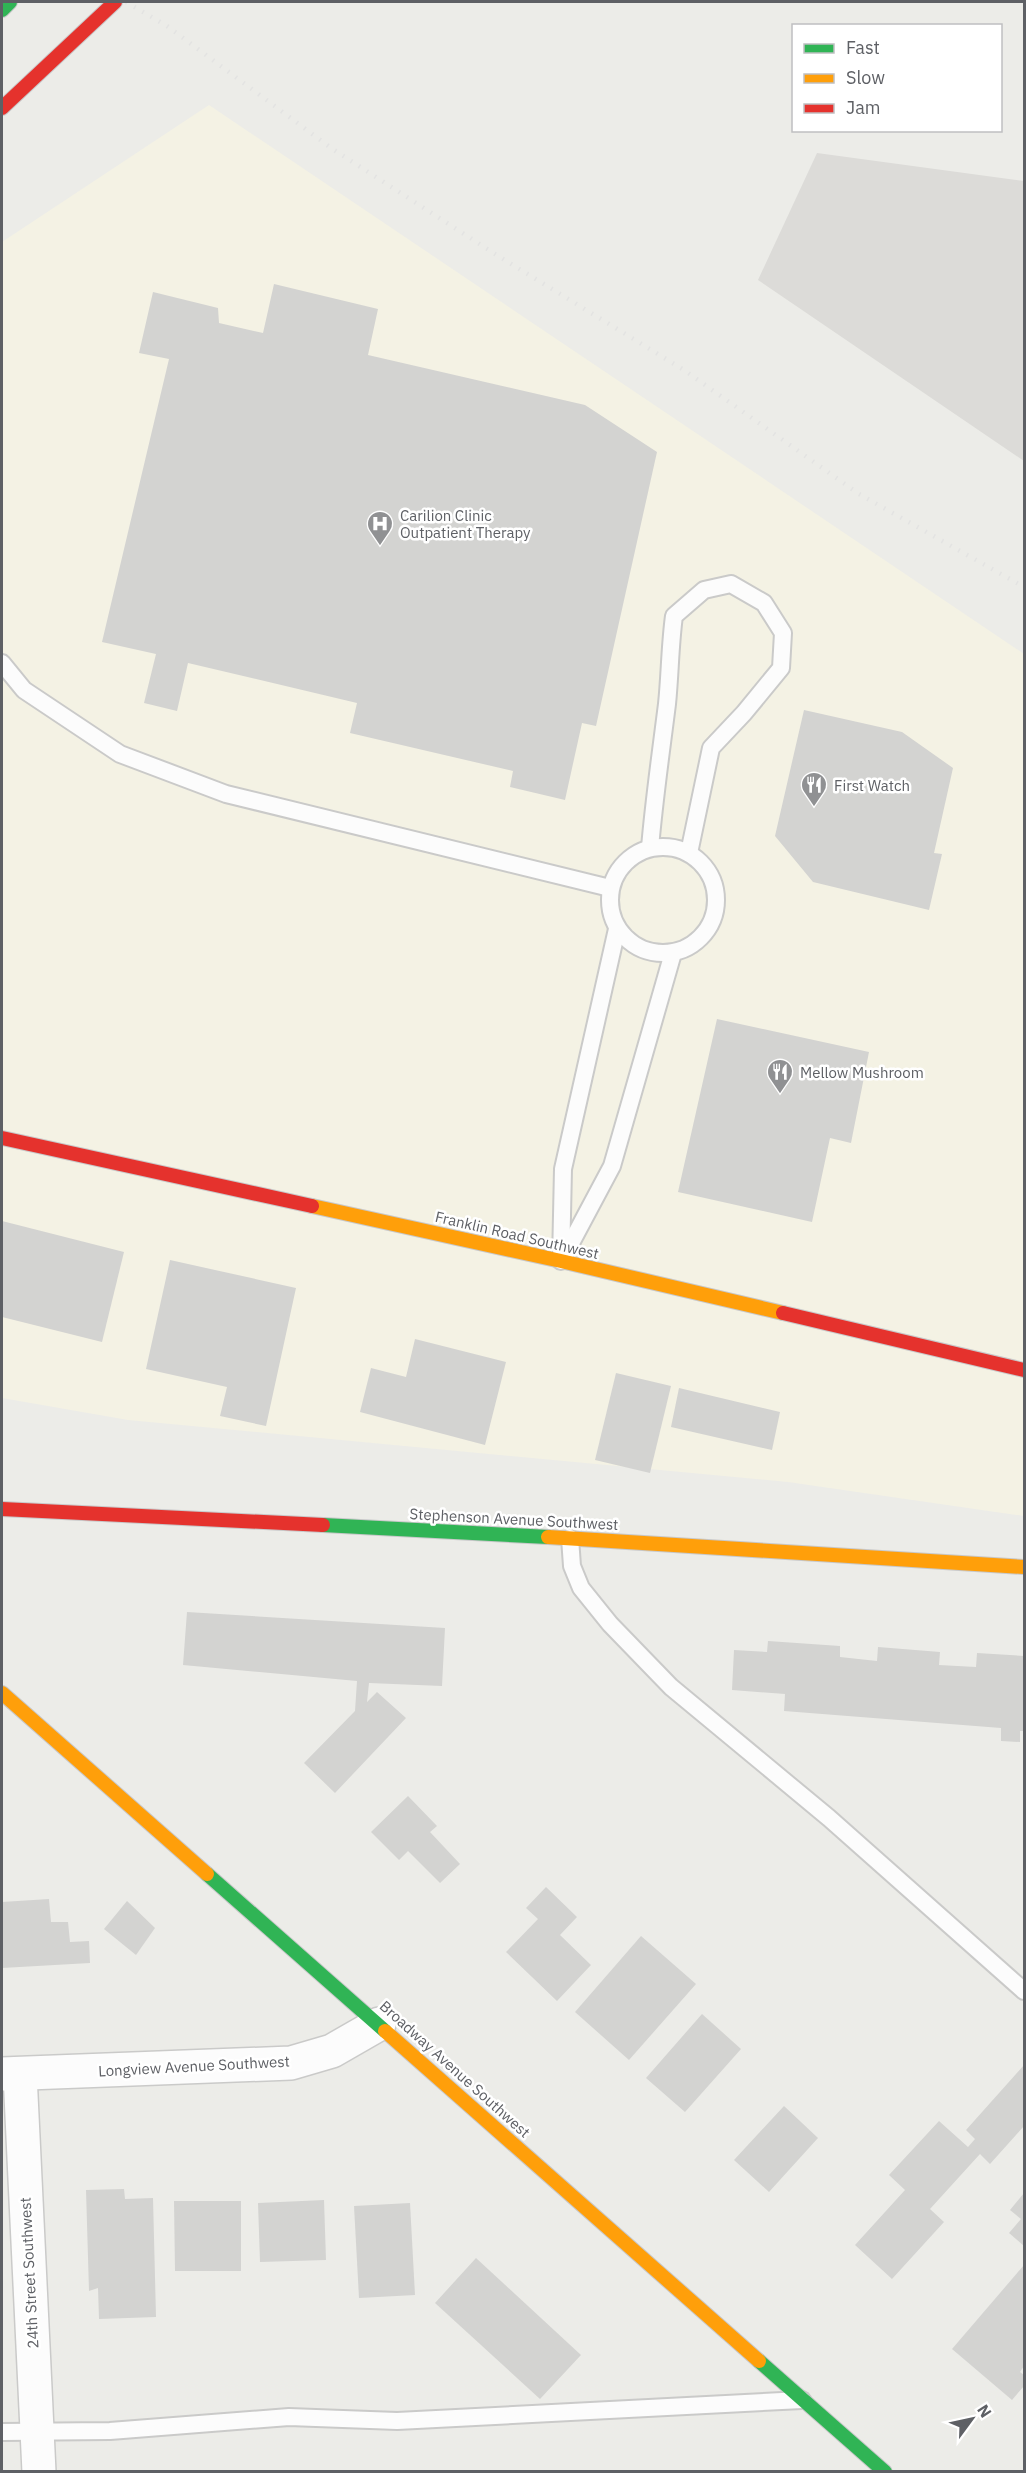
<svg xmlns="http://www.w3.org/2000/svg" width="1026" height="2473" font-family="'IBM Plex Sans',sans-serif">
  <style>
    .commercial { fill: #f4f2e4 }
    .industrial { fill: #dcdbd8 }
    .building { fill: #d3d3d1 }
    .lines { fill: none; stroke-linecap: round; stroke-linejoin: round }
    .lane-casing { stroke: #cacac9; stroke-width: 20 }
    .street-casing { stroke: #cacac9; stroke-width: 36 }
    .fast-casing { stroke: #c8c8c9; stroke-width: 16 }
    .slow-casing { stroke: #c8c8c9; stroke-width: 16 }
    .jam-casing { stroke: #c8c8c9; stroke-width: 16 }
    .lane { stroke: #fcfcfc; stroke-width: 16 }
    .street { stroke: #fcfcfc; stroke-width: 33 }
    .fast { stroke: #30b455; stroke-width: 14 }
    .slow { stroke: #ff9f0a; stroke-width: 14 }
    .jam { stroke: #e5322d; stroke-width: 14 }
    .rail { stroke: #e3e3e2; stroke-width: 4.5; stroke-dasharray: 1.5 8; stroke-linecap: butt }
    .labels { text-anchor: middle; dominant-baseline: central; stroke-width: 5; stroke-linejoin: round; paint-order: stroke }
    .poi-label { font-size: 15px; fill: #5e6065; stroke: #fff; text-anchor: start }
    .street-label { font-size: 15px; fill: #5e6065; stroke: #fff }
  </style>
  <rect width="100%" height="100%" fill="#ecece8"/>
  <polygon class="commercial" points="209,105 1024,654 1024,1516 788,1482 128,1420 2,1398 2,242"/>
  <polygon class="industrial" points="817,153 1024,181 1024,461 758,280"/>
  <g class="building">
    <polygon points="274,284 378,309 368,355 585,405 657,452 596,726 582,723 565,800 510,787 513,771 350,733 357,703 188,663 177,711 144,703 156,654 102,642 169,359 139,353 153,292 218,308 219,323 263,333"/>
    <polygon points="804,710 902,732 953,768 934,853 942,854 929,910 813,882 775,836"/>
    <polygon points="717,1019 869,1052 851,1143 830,1138 812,1222 678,1192"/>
    <polygon points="2,1221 124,1252 102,1342 2,1317"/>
    <polygon points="170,1260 296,1288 266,1426 220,1416 227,1387 146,1369"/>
    <polygon points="415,1339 506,1362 485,1445 360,1412 371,1368 406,1377"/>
    <polygon points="616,1373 671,1386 650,1473 595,1460"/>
    <polygon points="679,1388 780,1412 772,1450 671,1427"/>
    <polygon points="187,1612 445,1628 442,1686 369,1683 367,1702 377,1692 406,1718 335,1793 304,1763 355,1711 357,1681 183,1665"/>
    <polygon points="768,1641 840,1646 840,1657 877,1661 878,1647 940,1652 939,1665 976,1667 977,1653 1024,1656 1024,1731 1020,1731 1020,1742 1001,1741 1001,1728 784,1711 785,1694 732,1690 734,1650 767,1652"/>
    <polygon points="408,1796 437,1826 430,1832 460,1864 440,1883 408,1851 399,1860 371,1832"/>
    <polygon points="546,1887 577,1917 560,1935 591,1965 557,2001 506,1952 538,1919 526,1908"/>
    <polygon points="49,1899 51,1922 68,1922 70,1942 89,1941 90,1963 2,1968 2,1902"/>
    <polygon points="127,1901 155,1928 136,1955 104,1929"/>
    <polygon points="641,1936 696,1984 629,2060 575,2012"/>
    <polygon points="702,2014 741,2049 685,2112 646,2078"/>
    <polygon points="1024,2065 1024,2126 990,2164 980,2154 930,2209 944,2222 892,2279 855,2245 905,2190 889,2175 939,2121 968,2147 975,2139 966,2130"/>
    <polygon points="784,2106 818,2138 769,2192 734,2160"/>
    <polygon points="124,2189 125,2199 153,2198 156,2317 99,2319 98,2288 89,2291 86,2190"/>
    <polygon points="1024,2193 1024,2246 1009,2233 1021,2219 1010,2210"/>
    <polygon points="324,2200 326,2260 260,2262 258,2203"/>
    <polygon points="174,2201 241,2201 241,2271 175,2271"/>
    <polygon points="410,2203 415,2295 359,2298 354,2206"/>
    <polygon points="476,2258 581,2355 540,2399 435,2303"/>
    <polygon points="1024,2265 1024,2366 1020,2372 1024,2375 1024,2386 1012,2400 952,2349"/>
  </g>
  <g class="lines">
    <defs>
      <g id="lane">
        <polyline points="2,663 24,690 120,754 226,794 610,888"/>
        <circle cx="663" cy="900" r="53"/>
        <path d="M650 848C654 800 661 752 667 704 670 675 670 645 674 616L704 590 731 584 764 603 783 633 781 668 744 713 711 748 689 853"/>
        <polyline points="563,1258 612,1166 673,953"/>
        <polyline points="561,1261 563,1169 617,929"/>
        <polyline points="570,1538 572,1566 581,1588 610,1624 671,1687 829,1818 1024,1991"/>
        <polyline points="2,2432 110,2431 289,2417 397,2421 802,2400"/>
      </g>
      <g id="street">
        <polyline points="2,2074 291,2063 332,2051 379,2024"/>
        <polyline points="20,2074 39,2472"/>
      </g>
      <g id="fast">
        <polyline points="2,10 10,2"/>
        <polyline points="323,1525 548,1537"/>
        <polyline points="207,1874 385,2031"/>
        <polyline points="759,2361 885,2472"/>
      </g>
      <g id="slow">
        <polyline points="312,1206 561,1261 783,1313"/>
        <polyline points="548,1537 1024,1567"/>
        <polyline points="2,1693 207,1874"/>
        <polyline points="385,2031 759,2361"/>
      </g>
      <g id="jam">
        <polyline points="2,108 115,2"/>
        <polyline points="2,1138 312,1206"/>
        <polyline points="783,1313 1024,1370"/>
        <polyline points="2,1509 323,1525"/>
      </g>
    </defs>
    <use href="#lane" class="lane-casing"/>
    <use href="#street" class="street-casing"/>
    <use href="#fast" class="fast-casing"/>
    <use href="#slow" class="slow-casing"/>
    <use href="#jam" class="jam-casing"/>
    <use href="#lane" class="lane"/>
    <use href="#street" class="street"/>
    <use href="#fast" class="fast"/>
    <use href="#slow" class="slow"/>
    <use href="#jam" class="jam"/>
    <polyline class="rail" points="126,2 167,26 331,148 495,254 684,370 859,494 1024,587"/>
  </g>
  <defs>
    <symbol id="hospital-pin" viewBox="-11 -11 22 30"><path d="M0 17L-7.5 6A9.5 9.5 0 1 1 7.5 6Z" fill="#909193" stroke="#fff"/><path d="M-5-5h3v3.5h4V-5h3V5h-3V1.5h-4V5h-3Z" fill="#fff"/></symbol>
    <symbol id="restaurant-pin" viewBox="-11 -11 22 30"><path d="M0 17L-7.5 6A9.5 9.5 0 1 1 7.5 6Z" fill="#909193" stroke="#fff"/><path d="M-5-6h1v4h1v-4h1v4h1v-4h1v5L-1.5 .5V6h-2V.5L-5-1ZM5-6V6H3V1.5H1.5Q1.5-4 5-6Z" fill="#fff"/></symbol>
  </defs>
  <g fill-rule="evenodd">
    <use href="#hospital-pin" x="365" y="509" width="30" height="40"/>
    <use href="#restaurant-pin" x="799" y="770" width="30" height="40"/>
    <use href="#restaurant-pin" x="765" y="1057" width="30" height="40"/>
  </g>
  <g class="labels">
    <g class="poi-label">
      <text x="400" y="515">Carilion Clinic<tspan x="400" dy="17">Outpatient Therapy</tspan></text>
      <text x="834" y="785">First Watch</text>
      <text x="800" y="1072">Mellow Mushroom</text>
    </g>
    <g class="street-label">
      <text transform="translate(517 1235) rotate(13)">Franklin Road Southwest</text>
      <text transform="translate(514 1519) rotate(3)">Stephenson Avenue Southwest</text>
      <text transform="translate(194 2066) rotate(-3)">Longview Avenue Southwest</text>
      <text transform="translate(455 2069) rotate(42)">Broadway Avenue Southwest</text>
      <text transform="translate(29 2273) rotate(-93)">24th Street Southwest</text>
    </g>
  </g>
  <rect width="1026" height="2473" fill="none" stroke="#5e6065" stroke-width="6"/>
  <rect x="792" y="24" width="210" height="108" fill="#ffffff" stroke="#bfbfc1" stroke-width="1.5"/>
  <rect x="804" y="44" width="30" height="9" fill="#30b455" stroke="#bfbfc1" stroke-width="1.5"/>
  <text x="846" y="54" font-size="18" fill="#5e6065">Fast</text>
  <rect x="804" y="74" width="30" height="9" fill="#ff9f0a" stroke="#bfbfc1" stroke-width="1.5"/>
  <text x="846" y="84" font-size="18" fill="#5e6065">Slow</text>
  <rect x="804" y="104" width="30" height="9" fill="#e5322d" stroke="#bfbfc1" stroke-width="1.5"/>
  <text x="846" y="114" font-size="18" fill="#5e6065">Jam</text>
  <g transform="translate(972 2419) rotate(57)" stroke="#ffffff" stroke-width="4.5" paint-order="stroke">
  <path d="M0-4.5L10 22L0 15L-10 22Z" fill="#5e6065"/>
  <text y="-9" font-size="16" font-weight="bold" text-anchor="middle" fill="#5e6065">N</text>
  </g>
</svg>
